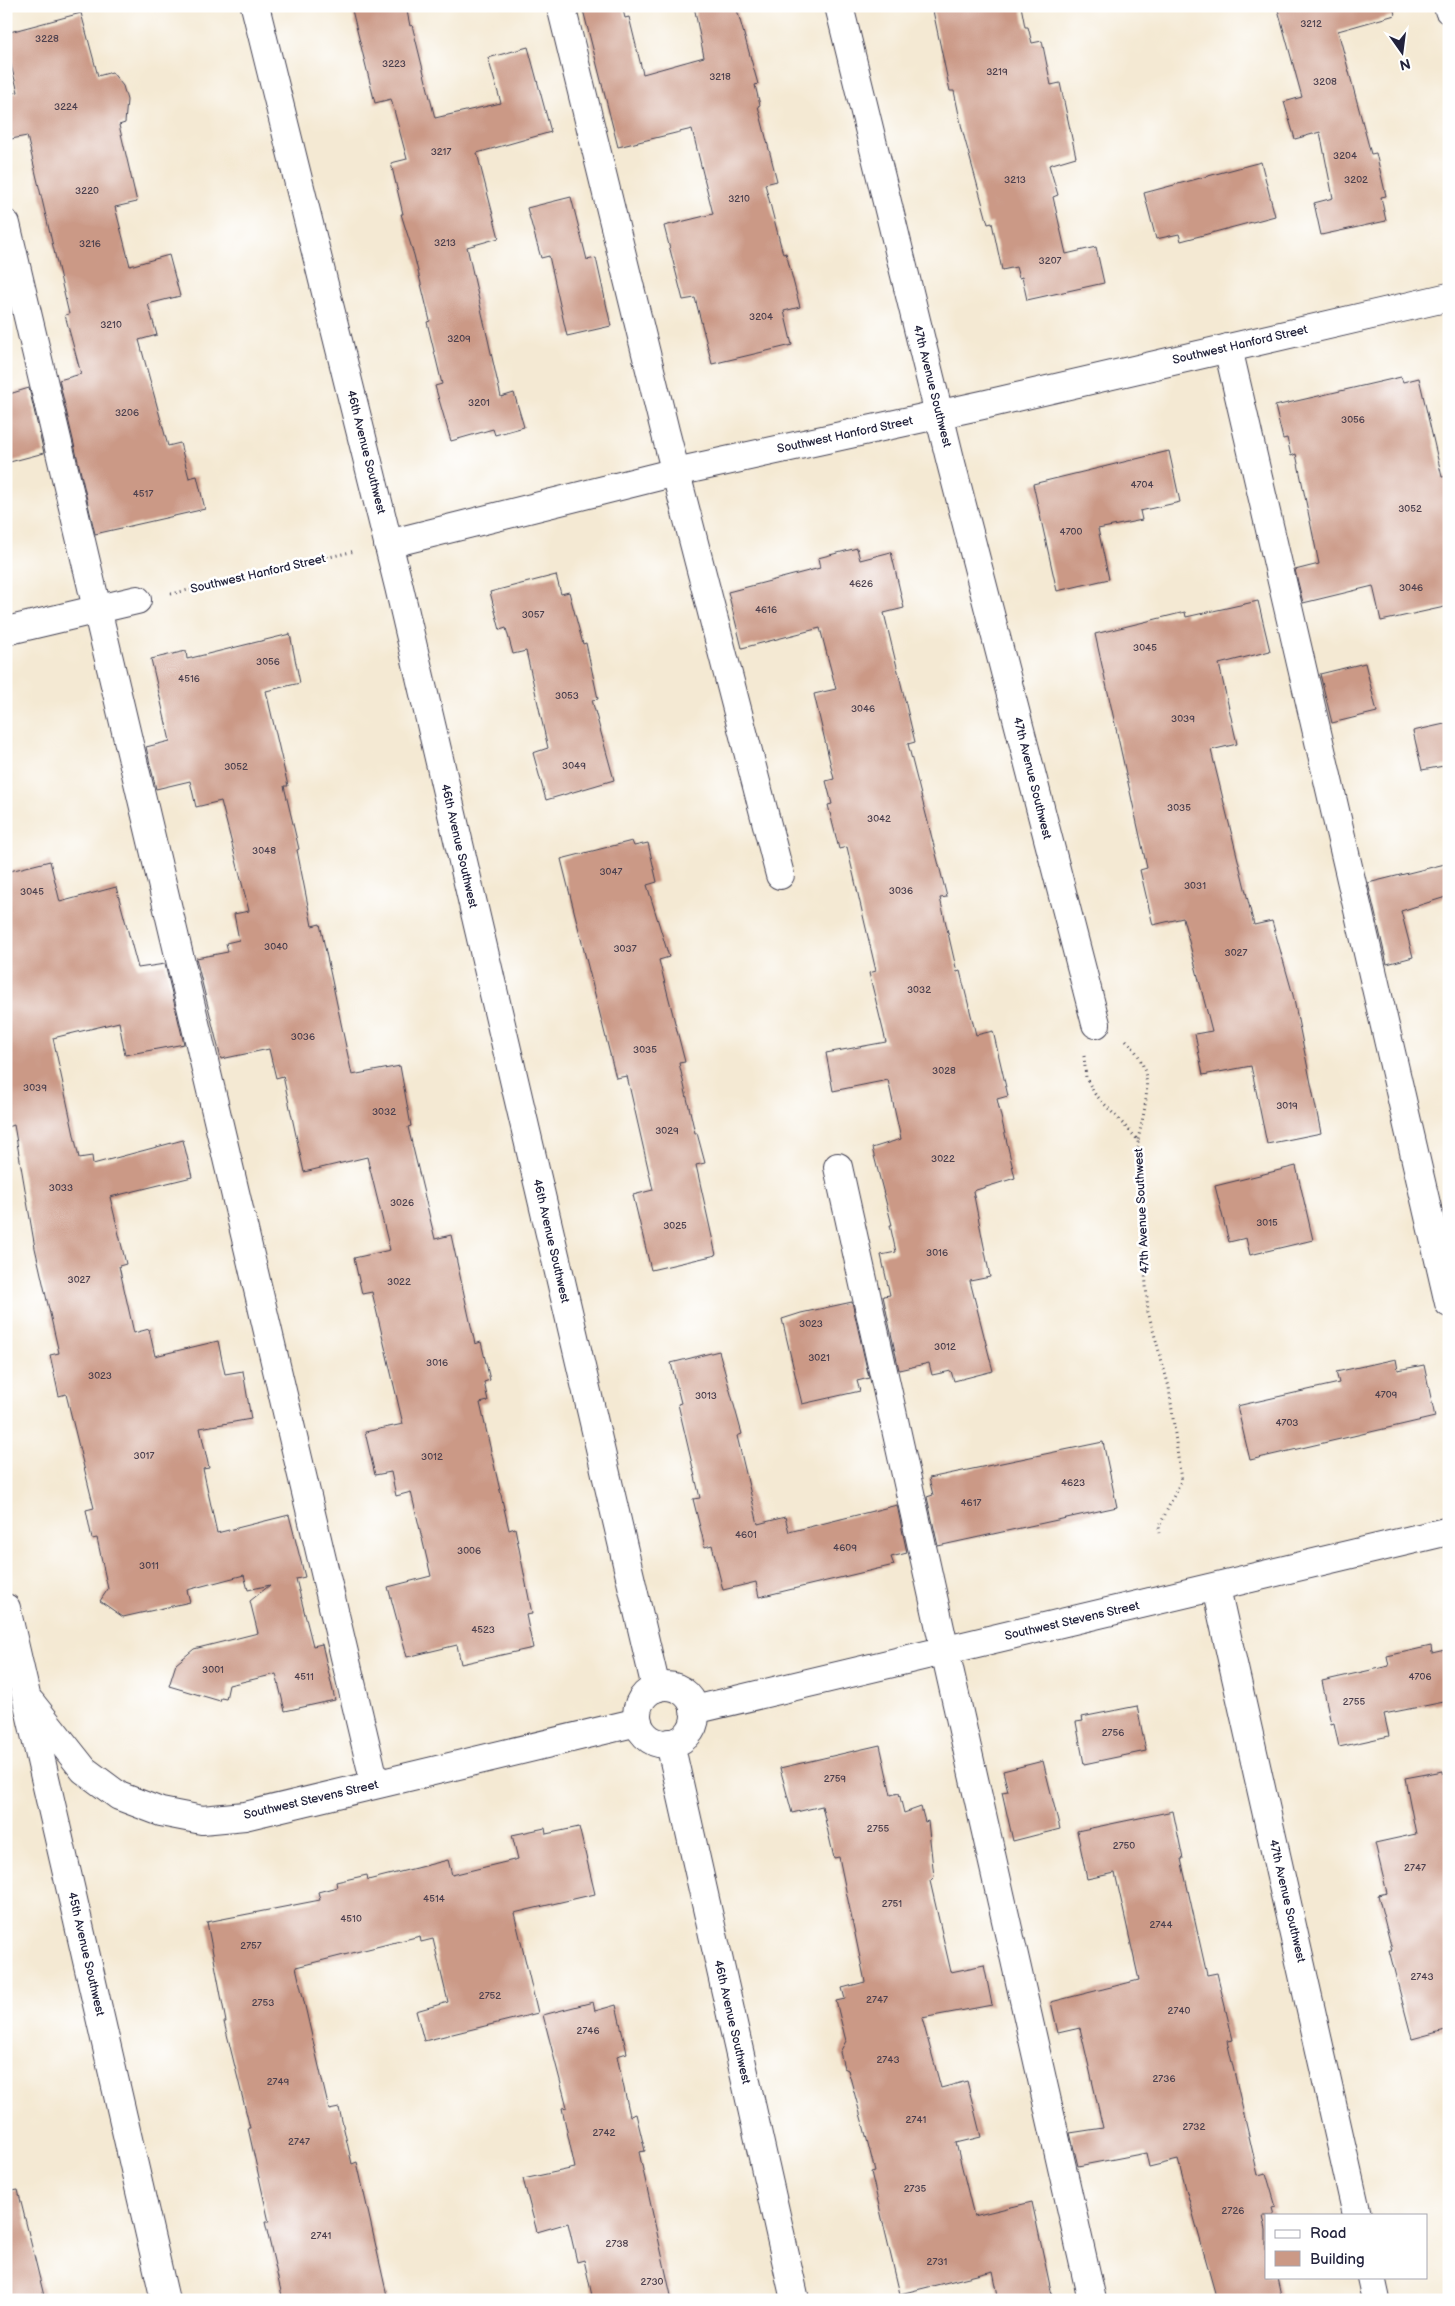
<svg xmlns="http://www.w3.org/2000/svg" width="1455" height="2306" font-family="'Balsamiq Sans',sans-serif">
  <style>
    .building { fill: #cb9986 }
    .lines { fill: none; stroke-linecap: round; stroke-linejoin: round }
    .minor-casing { stroke: #424052; stroke-width: 30 }
    .path { stroke: #424052; stroke-width: 3; stroke-dasharray: 1 4; stroke-linecap: butt }
    .minor { stroke: #fff; stroke-width: 28 }
    .labels { text-anchor: middle; dominant-baseline: central; stroke-width: 5; stroke-linejoin: round; paint-order: stroke }
    .number-label { font-size: 10px; fill: #4c404e }
    .street-label { font-size: 12px; fill: #22223b; stroke: #fff }
  </style>
  <rect width="100%" height="100%" fill="#fff"/>
  <filter id="ink" filterUnits="userSpaceOnUse"><feTurbulence type="fractalNoise" baseFrequency=".02" numOctaves="2"/><feDisplacementMap in="SourceGraphic" scale="10" xChannelSelector="R" yChannelSelector="G"/><feConvolveMatrix kernelMatrix="1 2 1 2 8 2 1 2 1" color-interpolation-filters="sRGB"/></filter>
  <filter id="wash" filterUnits="userSpaceOnUse"><feTurbulence type="fractalNoise" baseFrequency=".0096" numOctaves="4" result="noise"/><feDisplacementMap in="SourceGraphic" scale="20" xChannelSelector="R" yChannelSelector="G"/><feGaussianBlur stdDeviation="1.12" result="paint"/><feColorMatrix in="noise" values="0 0 0 0 0 0 0 0 0 0 0 0 0 0 0 0 0 1.4 0 .05"/><feComposite in="paint" operator="in"/></filter>
  <g filter="url(#wash)">
    <rect width="100%" height="100%" fill="#f4e9d3"/>
    <g id="blocks">
      <g class="building">
        <polygon points="351,6 406,6 410,26 412,25 435,118 501,103 488,58 528,47 551,132 477,153 499,238 467,247 501,397 514,393 524,427 495,435 493,429 451,441 435,386 442,384 427,322 430,321 414,255 401,214 403,214 391,163 407,159 391,99 375,103"/>
        <polygon points="582,6 622,6 625,18 629,17 643,74 704,57 694,6 736,6 758,84 755,85 760,105 758,106 777,181 765,184 783,254 786,253 800,307 784,311 792,345 712,364 695,298 683,300 664,226 713,214 692,129 618,147"/>
        <polygon points="932,6 1021,6 1025,27 1028,27 1032,43 1042,41 1051,85 1060,83 1076,157 1049,165 1058,195 1053,197 1066,254 1096,247 1104,283 1027,300 1022,277 1019,278 1016,267 1002,270 992,223 988,224 962,129 954,91 950,91"/>
        <polygon points="1277,6 1393,6 1395,15 1338,31 1371,154 1376,153 1386,196 1381,197 1386,221 1321,235 1314,203 1333,198 1320,132 1295,139 1284,102 1302,97"/>
        <polygon points="81,13 98,76 112,72 123,86 127,100 125,123 119,125 137,202 115,207 130,266 169,255 180,296 148,304 157,335 139,340 168,446 180,443 189,478 197,476 205,509 95,534 59,380 81,374 65,315 69,314 27,136 6,140 6,95 18,92 6,46 6,33"/>
        <polygon points="1261,162 1275,216 1181,241 1179,234 1156,239 1144,193"/>
        <polygon points="571,197 587,260 596,258 611,326 567,336 549,256 541,258 527,208"/>
        <polygon points="1401,377 1403,382 1419,378 1442,477 1449,476 1449,606 1381,621 1373,586 1303,603 1295,570 1319,564 1296,454 1291,456 1287,438 1283,439 1275,406"/>
        <polygon points="29,388 44,453 6,463 6,395"/>
        <polygon points="1169,451 1180,502 1140,511 1142,520 1098,529 1109,579 1057,591 1033,484"/>
        <polygon points="857,548 860,560 891,552 904,608 884,613 915,742 908,744 947,897 940,898 957,972 960,971 976,1035 993,1031 1008,1096 997,1099 1015,1178 973,1191 990,1277 970,1281 993,1371 954,1381 951,1371 932,1375 929,1363 899,1370 883,1296 890,1295 881,1255 896,1252 890,1225 892,1225 872,1148 901,1139 888,1080 833,1091 826,1053 886,1042 869,973 876,971 847,847 839,849 828,805 832,804 826,781 834,779 814,694 836,689 820,628 742,648 728,592 820,568 818,558"/>
        <polygon points="556,575 561,594 569,592 583,644 586,643 598,699 592,700 614,780 546,800 533,753 548,748 526,651 513,654 506,628 500,630 490,592"/>
        <polygon points="1258,601 1270,651 1219,664 1237,744 1211,750 1254,925 1272,921 1293,995 1321,1133 1267,1144 1251,1066 1203,1075 1195,1034 1212,1031 1183,918 1153,925 1140,870 1147,868 1095,634 1185,612 1186,617"/>
        <polygon points="290,634 300,683 266,691 288,786 284,786 299,849 297,850 312,926 320,924 352,1075 400,1066 411,1126 408,1127 435,1239 451,1235 475,1344 481,1342 490,1380 484,1382 488,1401 480,1403 509,1530 515,1528 532,1614 526,1615 533,1648 461,1664 457,1645 407,1657 388,1587 431,1576 411,1492 396,1496 391,1472 375,1475 365,1432 403,1424 372,1292 362,1294 354,1258 390,1250 367,1157 304,1172 283,1076 276,1078 269,1049 221,1059 196,958 228,952 226,943 239,940 234,914 249,911 221,801 196,807 190,781 156,789 146,747 170,741 151,659 186,651 187,659"/>
        <polygon points="1365,663 1377,712 1332,723 1320,674"/>
        <polygon points="1449,723 1449,765 1422,770 1413,731"/>
        <polygon points="632,841 634,846 648,843 657,882 647,885 669,957 659,960 685,1062 679,1063 695,1133 697,1133 705,1163 696,1165 716,1255 651,1270 633,1195 653,1190 627,1076 616,1078 561,859"/>
        <polygon points="50,861 60,902 116,887 138,968 165,964 184,1044 125,1055 119,1022 53,1038 79,1158 92,1156 93,1164 183,1140 192,1177 110,1197 126,1264 119,1266 134,1333 149,1329 155,1356 218,1341 225,1374 243,1371 251,1419 200,1428 209,1468 203,1469 217,1533 289,1515 305,1577 296,1579 313,1646 322,1644 335,1700 285,1711 276,1674 229,1685 226,1699 221,1698 220,1701 169,1686 176,1664 194,1649 258,1633 250,1601 270,1585 248,1590 244,1575 187,1590 190,1602 123,1617 100,1601 108,1589 97,1538 92,1539 86,1510 94,1508 66,1394 59,1396 50,1355 59,1353 35,1248 14,1125 6,1127 6,872"/>
        <polygon points="1449,863 1449,896 1401,911 1413,957 1387,964 1368,883"/>
        <polygon points="1296,1166 1313,1240 1250,1255 1246,1238 1229,1242 1215,1186"/>
        <polygon points="852,1302 869,1378 857,1381 860,1391 802,1404 782,1319 801,1313"/>
        <polygon points="719,1351 742,1434 737,1436 758,1524 785,1517 789,1532 897,1505 907,1553 891,1557 894,1565 759,1597 756,1582 723,1590 712,1545 705,1547 693,1499 700,1498 678,1404 681,1403 671,1363"/>
        <polygon points="1396,1359 1398,1370 1424,1365 1435,1417 1250,1460 1237,1406 1339,1383 1336,1372"/>
        <polygon points="1103,1442 1117,1507 938,1546 927,1497 933,1495 929,1478"/>
        <polygon points="1431,1646 1432,1653 1449,1649 1449,1701 1384,1714 1389,1736 1339,1747 1334,1723 1331,1724 1322,1681 1389,1666 1387,1656"/>
        <polygon points="1137,1706 1146,1751 1084,1764 1076,1722 1083,1721 1082,1717"/>
        <polygon points="880,1745 891,1795 899,1793 904,1813 921,1807 925,1822 928,1821 934,1877 930,1881 951,1972 984,1965 992,2005 922,2018 941,2088 967,2081 981,2137 956,2143 974,2216 1032,2202 1053,2300 999,2300 993,2271 900,2294 871,2172 875,2171 864,2128 848,2070 844,2068 840,2052 846,2041 836,2001 845,1999 842,1988 865,1982 839,1857 834,1858 822,1806 792,1813 780,1768"/>
        <polygon points="1043,1761 1060,1829 1013,1841 1002,1792 1008,1791 1003,1771"/>
        <polygon points="1443,1771 1449,1800 1449,2029 1412,2039 1389,1950 1392,1950 1378,1895 1387,1893 1375,1843 1416,1834 1405,1778"/>
        <polygon points="1173,1811 1183,1859 1181,1859 1207,1975 1217,1973 1233,2040 1227,2041 1258,2175 1266,2173 1276,2207 1272,2208 1274,2215 1263,2215 1266,2230 1266,2277 1277,2277 1282,2300 1217,2300 1178,2160 1149,2167 1146,2153 1078,2166 1070,2133 1103,2128 1080,2028 1058,2033 1051,2002 1139,1980 1115,1873 1087,1879 1077,1831"/>
        <polygon points="579,1827 595,1894 514,1913 538,2013 424,2041 416,2011 448,2002 433,1939 421,1942 420,1936 296,1967 329,2110 339,2108 352,2164 357,2162 388,2300 283,2300 265,2222 269,2222 248,2128 250,2128 224,2022 226,2022 207,1922 320,1900 318,1892 337,1887 336,1882 367,1875 368,1880 448,1860 452,1875 518,1859 512,1835 545,1828 546,1834"/>
        <polygon points="593,2002 595,2011 616,2005 627,2053 617,2056 630,2116 636,2114 645,2151 639,2152 672,2300 593,2300 584,2260 577,2262 568,2223 537,2232 523,2179 575,2168 562,2108 567,2107 543,2015"/>
        <polygon points="18,2190 45,2300 6,2300 6,2192"/>
      </g>
    </g>
  </g>
  <g filter="url(#ink)">
    <use href="#blocks" fill-opacity="0" stroke="#424052" stroke-width="1"/>
    <g class="lines">
      <defs>
        <g id="minor">
          <polyline points="255,6 399,587 656,1688"/>
          <polyline points="561,6 665,431 780,875"/>
          <polyline points="839,6 950,459 1096,1024"/>
          <polyline points="1448,6 1449,10"/>
          <polyline points="6,224 375,1784"/>
          <polyline points="1228,348 1449,1303"/>
          <polyline points="388,544 676,472 987,404 1449,297"/>
          <polyline points="6,631 137,600"/>
          <polyline points="838,1167 945,1651 1092,2300"/>
          <polyline points="1216,1588 1357,2215"/>
          <polyline points="6,1608 165,2300"/>
          <circle cx="666" cy="1715" r="29"/>
          <polyline points="31,1703 84,1770 119,1796 161,1812 202,1820 245,1816 638,1722"/>
          <polyline points="694,1710 1449,1531"/>
          <polyline points="670,1743 795,2300"/>
          <polyline points="1371,2277 1376,2300"/>
        </g>
      </defs>
      <use href="#minor" class="minor-casing"/>
      <g class="path">
        <polyline points="171,594 355,551"/>
        <path d="M1126 1040C1157 1071 1146 1102 1138 1140"/>
        <polyline points="1084,1056 1086,1078 1095,1094 1138,1140 1141,1217 1148,1312 1169,1387 1181,1481 1159,1527 1160,1533"/>
      </g>
      <use href="#minor" class="minor"/>
    </g>
  </g>
  <g class="labels">
    <g class="number-label">
      <text x="1311" y="24">3212</text>
      <text x="47" y="39">3228</text>
      <text x="394" y="64">3223</text>
      <text x="997" y="72">3219</text>
      <text x="720" y="77">3218</text>
      <text x="1325" y="82">3208</text>
      <text x="66" y="107">3224</text>
      <text x="441" y="152">3217</text>
      <text x="1345" y="156">3204</text>
      <text x="1015" y="180">3213</text>
      <text x="1356" y="180">3202</text>
      <text x="87" y="191">3220</text>
      <text x="739" y="199">3210</text>
      <text x="445" y="243">3213</text>
      <text x="90" y="244">3216</text>
      <text x="1050" y="261">3207</text>
      <text x="761" y="317">3204</text>
      <text x="111" y="325">3210</text>
      <text x="459" y="339">3209</text>
      <text x="479" y="403">3201</text>
      <text x="127" y="413">3206</text>
      <text x="1353" y="420">3056</text>
      <text x="1142" y="485">4704</text>
      <text x="143" y="494">4517</text>
      <text x="1410" y="509">3052</text>
      <text x="1071" y="532">4700</text>
      <text x="861" y="584">4626</text>
      <text x="1411" y="588">3046</text>
      <text x="766" y="610">4616</text>
      <text x="533" y="615">3057</text>
      <text x="1145" y="648">3045</text>
      <text x="268" y="662">3056</text>
      <text x="189" y="679">4516</text>
      <text x="567" y="696">3053</text>
      <text x="863" y="709">3046</text>
      <text x="1183" y="719">3039</text>
      <text x="574" y="766">3049</text>
      <text x="236" y="767">3052</text>
      <text x="1179" y="808">3035</text>
      <text x="879" y="819">3042</text>
      <text x="264" y="851">3048</text>
      <text x="611" y="872">3047</text>
      <text x="1195" y="886">3031</text>
      <text x="901" y="891">3036</text>
      <text x="32" y="892">3045</text>
      <text x="276" y="947">3040</text>
      <text x="625" y="949">3037</text>
      <text x="1236" y="953">3027</text>
      <text x="919" y="990">3032</text>
      <text x="303" y="1037">3036</text>
      <text x="645" y="1050">3035</text>
      <text x="944" y="1071">3028</text>
      <text x="35" y="1088">3039</text>
      <text x="1287" y="1106">3019</text>
      <text x="384" y="1112">3032</text>
      <text x="667" y="1131">3029</text>
      <text x="943" y="1159">3022</text>
      <text x="61" y="1188">3033</text>
      <text x="402" y="1203">3026</text>
      <text x="1267" y="1223">3015</text>
      <text x="675" y="1226">3025</text>
      <text x="937" y="1253">3016</text>
      <text x="79" y="1280">3027</text>
      <text x="399" y="1282">3022</text>
      <text x="811" y="1324">3023</text>
      <text x="945" y="1347">3012</text>
      <text x="819" y="1358">3021</text>
      <text x="437" y="1363">3016</text>
      <text x="100" y="1376">3023</text>
      <text x="1386" y="1395">4709</text>
      <text x="706" y="1396">3013</text>
      <text x="1287" y="1423">4703</text>
      <text x="144" y="1456">3017</text>
      <text x="432" y="1457">3012</text>
      <text x="1073" y="1483">4623</text>
      <text x="971" y="1503">4617</text>
      <text x="746" y="1535">4601</text>
      <text x="845" y="1548">4609</text>
      <text x="469" y="1551">3006</text>
      <text x="149" y="1566">3011</text>
      <text x="483" y="1630">4523</text>
      <text x="213" y="1670">3001</text>
      <text x="304" y="1677">4511</text>
      <text x="1420" y="1677">4706</text>
      <text x="1354" y="1702">2755</text>
      <text x="1113" y="1733">2756</text>
      <text x="835" y="1779">2759</text>
      <text x="878" y="1829">2755</text>
      <text x="1124" y="1846">2750</text>
      <text x="1415" y="1868">2747</text>
      <text x="434" y="1899">4514</text>
      <text x="892" y="1904">2751</text>
      <text x="351" y="1919">4510</text>
      <text x="1161" y="1925">2744</text>
      <text x="251" y="1946">2757</text>
      <text x="1422" y="1977">2743</text>
      <text x="490" y="1996">2752</text>
      <text x="877" y="2000">2747</text>
      <text x="263" y="2003">2753</text>
      <text x="1179" y="2011">2740</text>
      <text x="588" y="2031">2746</text>
      <text x="888" y="2060">2743</text>
      <text x="1164" y="2079">2736</text>
      <text x="278" y="2082">2749</text>
      <text x="916" y="2120">2741</text>
      <text x="1194" y="2127">2732</text>
      <text x="604" y="2133">2742</text>
      <text x="299" y="2142">2747</text>
      <text x="915" y="2189">2735</text>
      <text x="1233" y="2211">2726</text>
      <text x="321" y="2236">2741</text>
      <text x="617" y="2244">2738</text>
      <text x="937" y="2262">2731</text>
      <text x="652" y="2282">2730</text>
    </g>
    <g class="street-label">
      <text transform="translate(1240 345) rotate(-13)">Southwest Hanford Street</text>
      <text transform="translate(932 386) rotate(76)">47th Avenue Southwest</text>
      <text transform="translate(845 435) rotate(-12)">Southwest Hanford Street</text>
      <text transform="translate(366 452) rotate(76)">46th Avenue Southwest</text>
      <text transform="translate(258 574) rotate(-13)">Southwest Hanford Street</text>
      <text transform="translate(1032 778) rotate(76)">47th Avenue Southwest</text>
      <text transform="translate(459 846) rotate(77)">46th Avenue Southwest</text>
      <text transform="translate(1142 1211) rotate(-93)">47th Avenue Southwest</text>
      <text transform="translate(551 1241) rotate(77)">46th Avenue Southwest</text>
      <text transform="translate(1072 1621) rotate(-13)">Southwest Stevens Street</text>
      <text transform="translate(311 1800) rotate(-13)">Southwest Stevens Street</text>
      <text transform="translate(1287 1901) rotate(77)">47th Avenue Southwest</text>
      <text transform="translate(86 1954) rotate(77)">45th Avenue Southwest</text>
      <text transform="translate(732 2022) rotate(77)">46th Avenue Southwest</text>
    </g>
  </g>
  <rect width="1455" height="2306" fill="none" stroke="#fff" stroke-width="25"/>
  <rect x="1265" y="2214" width="162" height="65" fill="#ffffff" stroke="#a7a7b1"/>
  <rect x="1275" y="2230" width="25" height="8" fill="#ffffff" stroke="#a7a7b1"/>
  <text x="1310" y="2238" font-size="15" fill="#22223b">Road</text>
  <rect x="1275" y="2251" width="25" height="15" fill="#cb9986" stroke="#a7a7b1"/>
  <text x="1310" y="2264" font-size="15" fill="#22223b">Building</text>
  <g transform="translate(1402 52) rotate(166)" stroke="#ffffff" stroke-width="4" paint-order="stroke">
  <path d="M0-4L9 19L0 12L-9 19Z" fill="#22223b"/>
  <text y="-8" font-size="14" font-weight="bold" text-anchor="middle" fill="#22223b">N</text>
  </g>
</svg>
